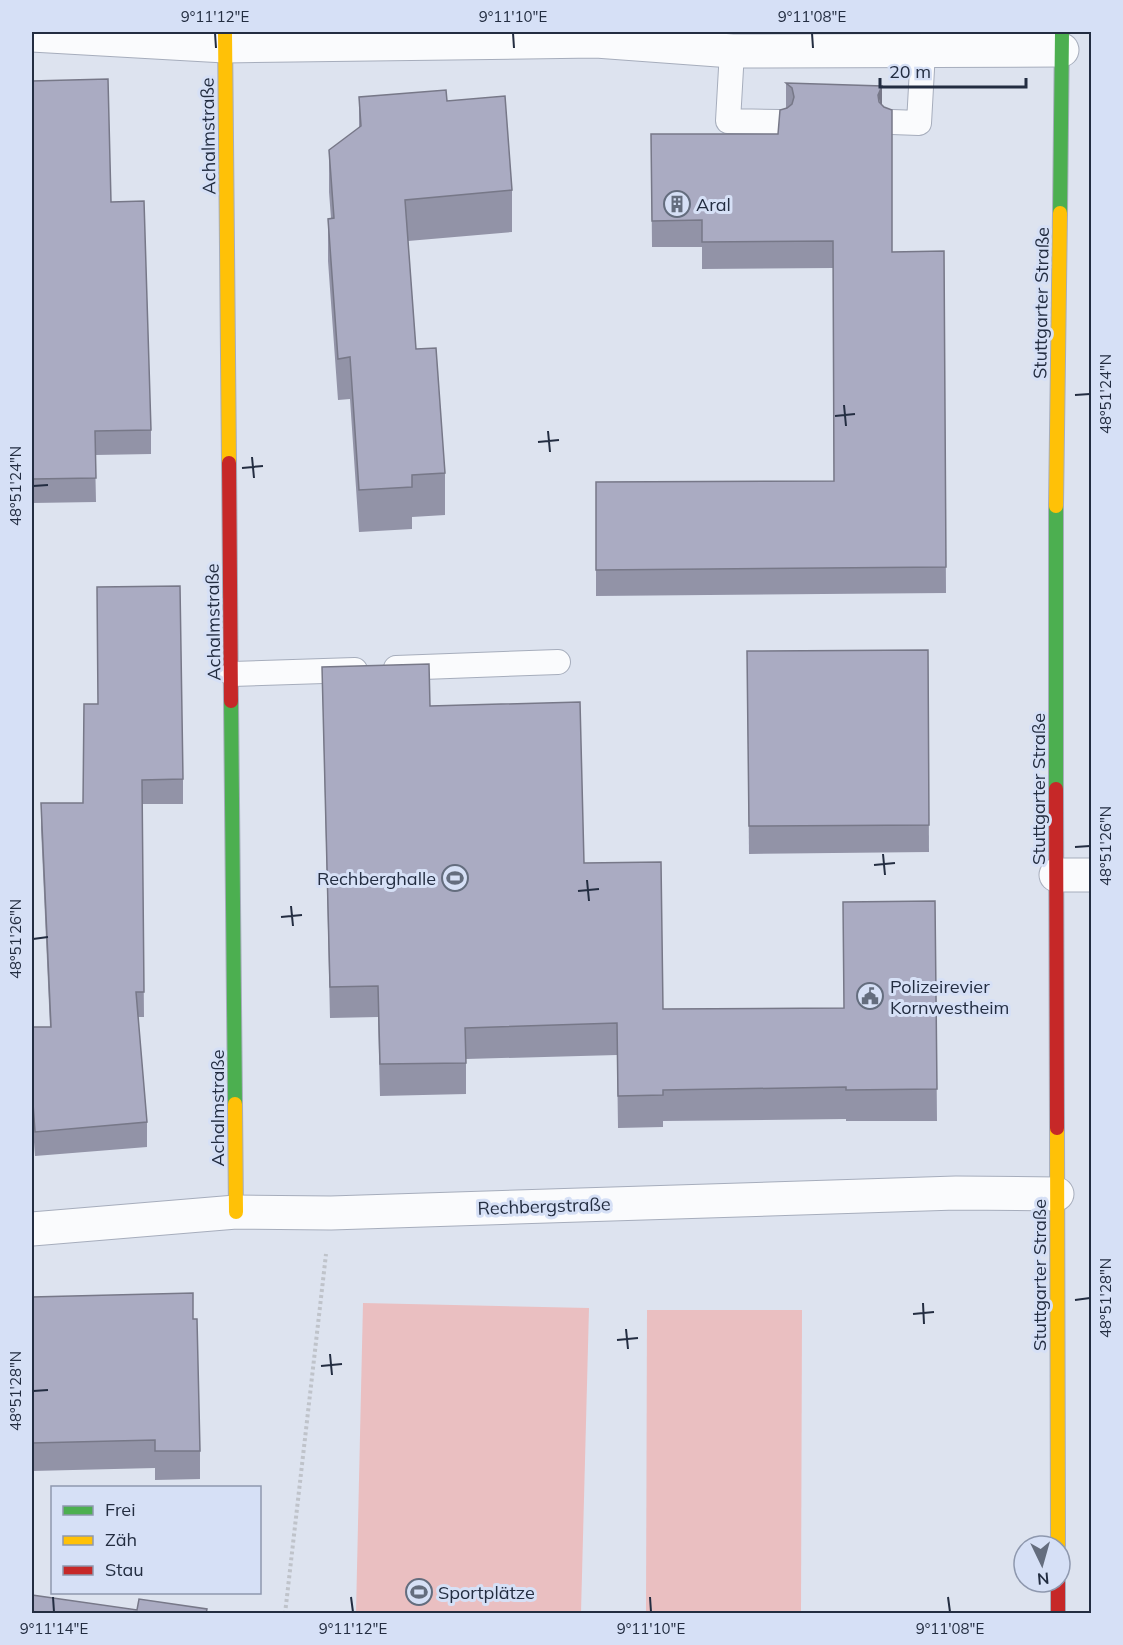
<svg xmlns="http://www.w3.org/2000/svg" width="1123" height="1645" font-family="Mulish,sans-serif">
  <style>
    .pitch { fill: #eabfc1 }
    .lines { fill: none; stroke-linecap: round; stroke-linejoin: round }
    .lane-casing { stroke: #a6adbc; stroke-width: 26 }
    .street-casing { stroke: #a6adbc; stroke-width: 35 }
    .fast-casing { stroke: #a6adbc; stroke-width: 16 }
    .slow-casing { stroke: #a6adbc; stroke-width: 16 }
    .jam-casing { stroke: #a6adbc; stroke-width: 16 }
    .path { stroke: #bfc3ca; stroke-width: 4; stroke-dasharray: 3 3; stroke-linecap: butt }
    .lane { stroke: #fafbfd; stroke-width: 24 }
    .street { stroke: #fafbfd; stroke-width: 33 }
    .fast { stroke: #4caf50; stroke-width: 14 }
    .slow { stroke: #ffc107; stroke-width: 14 }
    .jam { stroke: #c62828; stroke-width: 14 }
    .wall { fill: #9293a7 }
    .shaded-wall { fill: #777888 }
    .building { fill: #aaabc2; stroke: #777888; stroke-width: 1.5 }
    .ticks { fill: none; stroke: #232d41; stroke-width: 2 }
    .labels { text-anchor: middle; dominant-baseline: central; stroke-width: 6; stroke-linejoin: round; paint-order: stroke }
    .street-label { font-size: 18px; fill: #232d41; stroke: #d6e0f6 }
    .poi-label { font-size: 18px; fill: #232d41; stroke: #d6e0f6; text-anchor: start }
    .neatline { fill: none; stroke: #232d41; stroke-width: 2 }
    .ticks-label { font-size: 15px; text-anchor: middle; fill: #232d41 }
  </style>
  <rect width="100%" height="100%" fill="#dde3ef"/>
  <g class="pitch">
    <polygon points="363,1303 589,1308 581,1613 356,1613"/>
    <polygon points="647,1310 802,1310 801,1613 646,1613"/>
  </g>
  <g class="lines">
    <defs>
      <g id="lane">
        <polyline points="732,51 728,121 780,122"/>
        <polyline points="892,122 919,123 923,51"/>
        <polyline points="396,668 558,662"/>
        <polyline points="232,674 355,670"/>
      </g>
      <g id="street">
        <polyline points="32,35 225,46 596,41 732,51 1062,50"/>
        <polyline points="1056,875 1092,875"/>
        <polyline points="32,1229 236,1212 331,1213 956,1193 1057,1194"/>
      </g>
      <g id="fast">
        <polyline points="1060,213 1062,32"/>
        <polyline points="231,701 235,1104"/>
        <polyline points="1056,789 1056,506"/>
      </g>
      <g id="slow">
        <polyline points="225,32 229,463"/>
        <polyline points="1056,506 1060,213"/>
        <polyline points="235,1104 236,1212"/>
        <polyline points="1057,1128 1058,1546"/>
      </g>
      <g id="jam">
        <polyline points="229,463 231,701"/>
        <polyline points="1056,789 1057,1128"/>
        <polyline points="1058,1582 1058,1614"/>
      </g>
    </defs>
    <use href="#lane" class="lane-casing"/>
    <use href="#street" class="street-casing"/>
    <use href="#fast" class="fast-casing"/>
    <use href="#slow" class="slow-casing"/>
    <use href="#jam" class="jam-casing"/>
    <polyline class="path" points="285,1614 326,1254"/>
    <use href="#lane" class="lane"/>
    <use href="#street" class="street"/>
    <use href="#fast" class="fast"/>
    <use href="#slow" class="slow"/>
    <use href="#jam" class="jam"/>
  </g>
  <g class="wall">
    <polygon points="32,81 111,202 151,430 151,454 95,455 96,502 32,503"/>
    <polygon points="786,83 882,105 892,252 944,251 946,593 596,596 596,482 834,481 833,268 702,269 702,247 652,247 651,134 778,134 786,108"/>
    <polygon points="359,97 447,101 512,190 512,232 408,241 416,349 445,473 445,515 412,517 412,529 359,532 350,399 338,400 328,261 328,219 331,218 329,192 329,150 359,128"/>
    <polygon points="928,650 929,852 749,854 747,651"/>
    <polygon points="322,667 430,706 584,863 663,1009 844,1008 935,901 937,1121 846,1121 846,1119 663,1121 663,1127 618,1128 617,1055 466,1059 466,1094 380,1096 378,1017 330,1018"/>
    <polygon points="84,704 183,779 183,804 142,804 144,1017 138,1017 147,1122 147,1147 35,1156 32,1114 32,1027 50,1027 41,828 41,803 83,803"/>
    <polygon points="32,1297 193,1319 200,1451 200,1479 155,1480 155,1468 32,1471"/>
  </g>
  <polygon class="shaded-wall" points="882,86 882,112 878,95"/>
  <g class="building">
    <polygon points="108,79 111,202 144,201 151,430 95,431 96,478 32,479 32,81"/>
    <polygon points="786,83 882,86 878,95 879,102 884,107 892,110 892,252 944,251 946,567 596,570 596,482 834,481 833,241 702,242 702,220 652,221 651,134 778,134 780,110 787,108 792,104 794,97 792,88"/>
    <polygon points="446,90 447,101 505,96 512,190 405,200 416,349 436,348 445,473 412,475 412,487 359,490 350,357 338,359 328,219 334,218 329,150 361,126 359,97"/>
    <polygon points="180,586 183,779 142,780 144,992 136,992 147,1122 35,1132 32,1089 32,1027 51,1027 41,803 83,803 84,704 98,704 97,587"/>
    <polygon points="928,650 929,825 749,826 747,651"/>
    <polygon points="429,664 430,706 580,702 584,863 661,862 663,1009 844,1008 843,902 935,901 937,1089 846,1090 846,1087 663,1090 663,1095 618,1096 617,1023 465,1028 466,1063 380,1064 378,986 330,987 322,667"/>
    <polygon points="193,1293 193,1319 197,1319 200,1451 155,1451 155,1440 32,1443 32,1297"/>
    <polygon points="32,1595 137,1610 139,1599 207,1609 206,1614 32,1614"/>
  </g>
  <path class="ticks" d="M215 33 216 48M513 33 514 48M812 33 813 48M1075 395 1090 394M844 405 846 426M835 416 855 414M548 431 550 452M538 442 559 440M252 457 254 478M242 468 263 466M33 486 48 485M1075 847 1090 846M883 854 885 875M874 865 895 863M587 880 589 901M578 891 599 889M291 906 293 926M281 917 302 915M33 939 48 937M1075 1300 1090 1298M923 1303 924 1324M913 1314 934 1312M626 1329 628 1349M617 1340 638 1338M330 1354 332 1375M321 1366 342 1364M33 1391 48 1390M53 1597 54 1612M351 1597 353 1612M650 1597 651 1612M948 1597 950 1612"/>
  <defs>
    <symbol id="building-ring" viewBox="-11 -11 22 22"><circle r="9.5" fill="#d6e0f6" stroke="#646d7e" stroke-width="1.5"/><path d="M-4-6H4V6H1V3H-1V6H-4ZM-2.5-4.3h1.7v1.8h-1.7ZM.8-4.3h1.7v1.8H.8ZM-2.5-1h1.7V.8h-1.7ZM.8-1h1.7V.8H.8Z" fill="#646d7e"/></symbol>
    <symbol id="stadium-ring" viewBox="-11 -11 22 22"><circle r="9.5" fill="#d6e0f6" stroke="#646d7e" stroke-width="1.5"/><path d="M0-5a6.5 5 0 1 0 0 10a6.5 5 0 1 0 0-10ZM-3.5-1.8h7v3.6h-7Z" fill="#646d7e"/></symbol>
    <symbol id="civic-ring" viewBox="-11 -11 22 22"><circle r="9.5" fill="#d6e0f6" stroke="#646d7e" stroke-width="1.5"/><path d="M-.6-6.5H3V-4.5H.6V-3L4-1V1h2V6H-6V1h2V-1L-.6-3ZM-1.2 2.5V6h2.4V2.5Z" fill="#646d7e"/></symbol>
  </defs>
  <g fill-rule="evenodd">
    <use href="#building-ring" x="662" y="189" width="30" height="30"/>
    <use href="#stadium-ring" x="440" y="863" width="30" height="30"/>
    <use href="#civic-ring" x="855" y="981" width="30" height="30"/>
    <use href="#stadium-ring" x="404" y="1577" width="30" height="30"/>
  </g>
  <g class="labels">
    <g class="street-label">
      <text transform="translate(208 136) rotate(-91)">Achalmstraße</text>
      <text transform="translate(1041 303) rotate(-89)">Stuttgarter Straße</text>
      <text transform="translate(213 622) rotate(-91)">Achalmstraße</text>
      <text transform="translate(1038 789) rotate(-90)">Stuttgarter Straße</text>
      <text transform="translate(217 1108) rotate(-90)">Achalmstraße</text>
      <text transform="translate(544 1206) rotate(-2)">Rechbergstraße</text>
      <text transform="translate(1039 1275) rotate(-90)">Stuttgarter Straße</text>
    </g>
    <g class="poi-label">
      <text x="696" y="204">Aral</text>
      <text x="436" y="878" text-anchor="end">Rechberghalle</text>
      <text x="890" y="986">Polizeirevier<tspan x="890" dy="21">Kornwestheim</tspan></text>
      <text x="438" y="1592">Sportplätze</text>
    </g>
  </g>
  <rect width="1123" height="1645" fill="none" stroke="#d6e0f6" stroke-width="66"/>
  <rect x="51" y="1486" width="210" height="108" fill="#d6e0f6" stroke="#8e98ae" stroke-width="1.5"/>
  <rect x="63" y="1506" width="30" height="9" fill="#4caf50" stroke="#8e98ae" stroke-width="1.5"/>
  <text x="105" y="1516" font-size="18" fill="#232d41">Frei</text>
  <rect x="63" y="1536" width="30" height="9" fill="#ffc107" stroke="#8e98ae" stroke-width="1.5"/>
  <text x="105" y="1546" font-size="18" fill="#232d41">Zäh</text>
  <rect x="63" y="1566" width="30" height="9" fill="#c62828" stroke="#8e98ae" stroke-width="1.5"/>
  <text x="105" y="1576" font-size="18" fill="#232d41">Stau</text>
  <g transform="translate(1042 1564) rotate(175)"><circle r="28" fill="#d6e0f6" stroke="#8e98ae" stroke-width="1.5"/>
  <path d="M0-4.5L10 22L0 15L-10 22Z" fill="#646d7e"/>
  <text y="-9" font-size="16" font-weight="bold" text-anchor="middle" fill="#232d41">N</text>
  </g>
  <path d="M880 78v9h146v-9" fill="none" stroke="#232d41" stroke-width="3"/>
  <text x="889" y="78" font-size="18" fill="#232d41" stroke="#d6e0f6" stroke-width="4.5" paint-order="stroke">20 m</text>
  <rect x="33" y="33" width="1057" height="1579" class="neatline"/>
  <g class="ticks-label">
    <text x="215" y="22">9°11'12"E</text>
    <text x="513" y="22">9°11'10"E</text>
    <text x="812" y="22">9°11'08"E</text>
    <text transform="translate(1106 394) rotate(-90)" y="5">48°51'24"N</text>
    <text transform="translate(16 486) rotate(-90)" y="5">48°51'24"N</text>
    <text transform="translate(1106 846) rotate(-90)" y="5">48°51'26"N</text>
    <text transform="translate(16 939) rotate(-90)" y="5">48°51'26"N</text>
    <text transform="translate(1106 1298) rotate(-90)" y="5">48°51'28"N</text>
    <text transform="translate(16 1391) rotate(-90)" y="5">48°51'28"N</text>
    <text x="54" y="1634">9°11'14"E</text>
    <text x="353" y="1634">9°11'12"E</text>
    <text x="651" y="1634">9°11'10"E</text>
    <text x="950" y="1634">9°11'08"E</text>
  </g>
</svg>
